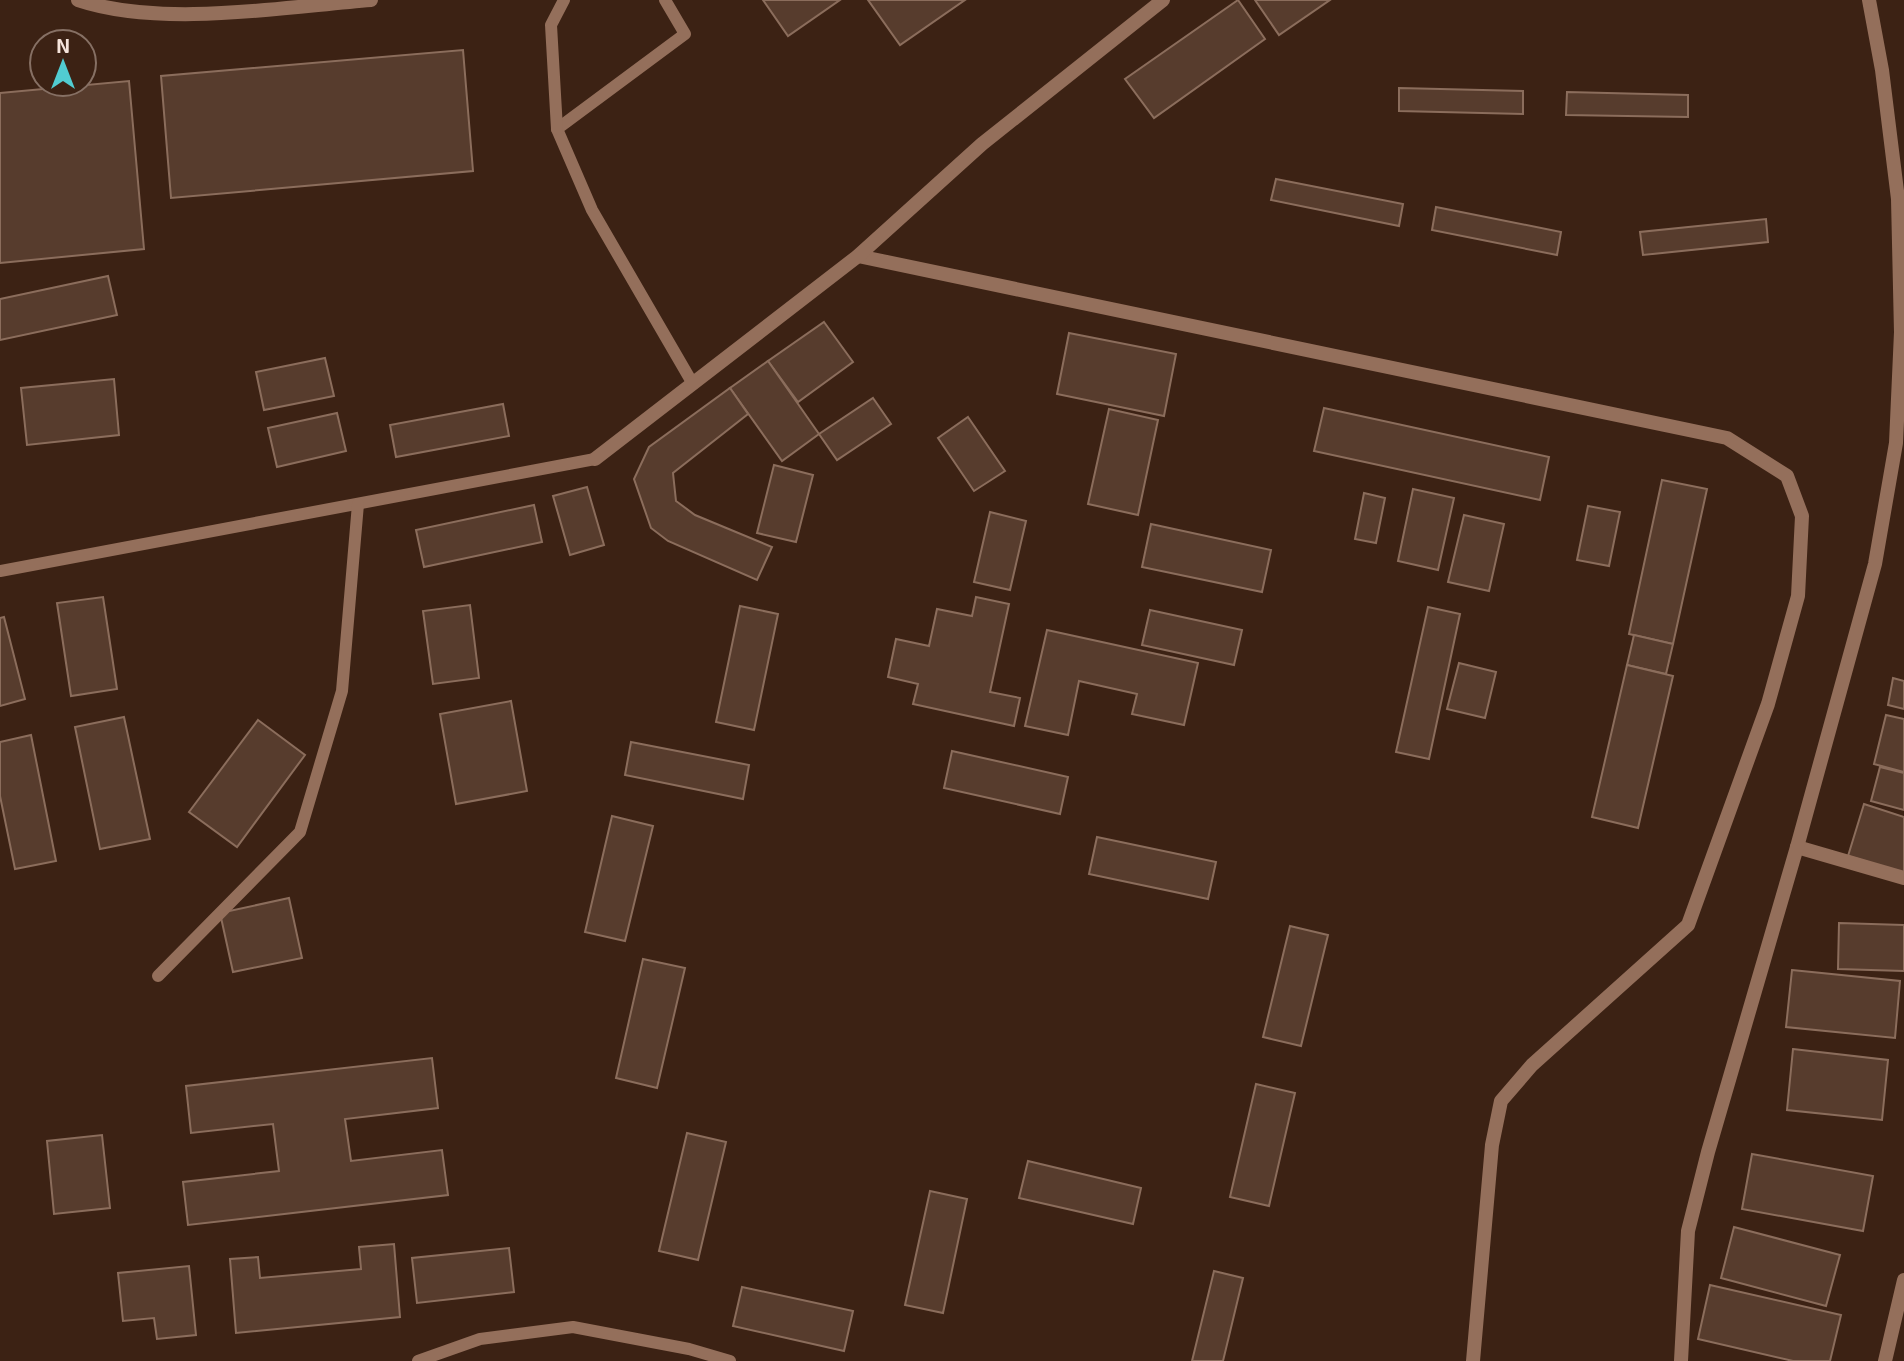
<svg xmlns="http://www.w3.org/2000/svg" width="1904" height="1361" font-family="'Exo 2',sans-serif">
  <style>
    .building { fill: #573c2d; stroke: #8b6d5c; stroke-width: 2 }
    .lines { fill: none; stroke-linecap: round; stroke-linejoin: round }
    .service { stroke: #946f5b; stroke-width: 12 }
    .minor { stroke: #946f5b; stroke-width: 14 }
    .tertiary { stroke: #946f5b; stroke-width: 14 }
  </style>
  <rect width="100%" height="100%" fill="#3c2214"/>
  <g class="building">
    <polygon points="763,0 840,0 788,36"/>
    <polygon points="868,0 965,0 900,45"/>
    <polygon points="1238,0 1265,39 1154,118 1125,79"/>
    <polygon points="1255,0 1330,0 1279,35"/>
    <polygon points="463,50 473,171 171,198 161,76"/>
    <polygon points="129,81 144,249 0,263 0,93"/>
    <polygon points="1399,88 1523,91 1523,114 1399,111"/>
    <polygon points="1567,92 1688,95 1688,117 1566,115"/>
    <polygon points="1276,179 1403,204 1399,226 1271,200"/>
    <polygon points="1436,207 1561,232 1557,255 1432,230"/>
    <polygon points="1766,219 1768,242 1643,255 1640,232"/>
    <polygon points="108,276 117,315 0,340 0,299"/>
    <polygon points="824,322 853,362 798,402 768,361"/>
    <polygon points="1069,333 1176,354 1164,416 1057,394"/>
    <polygon points="325,358 334,396 264,410 256,372"/>
    <polygon points="768,361 819,434 782,461 730,388"/>
    <polygon points="114,379 119,435 27,445 21,388"/>
    <polygon points="730,388 748,414 673,473 676,501 695,515 772,547 757,580 668,541 651,528 634,479 649,447"/>
    <polygon points="873,398 891,424 837,460 819,434"/>
    <polygon points="503,404 509,436 396,457 390,425"/>
    <polygon points="1324,408 1549,457 1540,500 1314,451"/>
    <polygon points="1109,409 1158,420 1138,515 1088,504"/>
    <polygon points="337,413 346,451 277,467 268,428"/>
    <polygon points="968,417 1005,471 974,491 938,438"/>
    <polygon points="774,465 813,475 796,542 757,533"/>
    <polygon points="1662,480 1707,489 1673,644 1629,634"/>
    <polygon points="587,487 604,545 570,555 553,496"/>
    <polygon points="1413,489 1454,498 1438,570 1398,561"/>
    <polygon points="1364,493 1385,498 1376,543 1355,539"/>
    <polygon points="534,505 542,542 424,567 416,530"/>
    <polygon points="1588,506 1620,512 1609,566 1577,560"/>
    <polygon points="990,512 1026,521 1010,590 974,582"/>
    <polygon points="1464,515 1504,524 1489,591 1448,582"/>
    <polygon points="1151,524 1271,550 1262,592 1142,567"/>
    <polygon points="103,597 117,689 71,696 57,603"/>
    <polygon points="976,597 1009,604 990,692 1020,698 1014,726 913,704 918,684 888,677 896,639 929,646 937,609 972,616"/>
    <polygon points="470,605 479,678 433,684 423,611"/>
    <polygon points="740,606 778,614 754,730 716,722"/>
    <polygon points="1428,607 1460,614 1429,759 1396,752"/>
    <polygon points="1150,610 1242,630 1234,665 1142,645"/>
    <polygon points="4,617 25,699 0,706 0,618"/>
    <polygon points="1047,630 1198,663 1184,725 1132,714 1137,694 1079,681 1068,735 1025,726"/>
    <polygon points="1634,635 1673,644 1666,674 1627,665"/>
    <polygon points="1459,663 1496,672 1485,718 1447,709"/>
    <polygon points="1627,665 1673,676 1638,828 1592,817"/>
    <polygon points="1893,678 1904,681 1904,709 1888,705"/>
    <polygon points="511,701 527,791 456,804 440,714"/>
    <polygon points="1886,715 1904,719 1904,772 1874,764"/>
    <polygon points="124,717 150,839 100,849 75,727"/>
    <polygon points="258,720 305,755 237,847 189,812"/>
    <polygon points="31,735 56,861 15,869 0,796 0,742"/>
    <polygon points="631,742 749,765 743,799 625,775"/>
    <polygon points="952,751 1068,777 1060,814 944,788"/>
    <polygon points="1880,767 1904,773 1904,810 1871,801"/>
    <polygon points="1864,804 1904,817 1904,873 1848,856"/>
    <polygon points="612,816 653,826 625,941 585,932"/>
    <polygon points="1097,837 1216,862 1208,899 1089,874"/>
    <polygon points="289,898 302,958 233,972 220,913"/>
    <polygon points="1839,923 1904,925 1904,971 1838,969"/>
    <polygon points="1290,926 1328,935 1301,1046 1263,1037"/>
    <polygon points="643,959 685,968 657,1088 616,1078"/>
    <polygon points="1792,970 1900,981 1895,1038 1786,1027"/>
    <polygon points="1793,1049 1888,1060 1882,1120 1787,1110"/>
    <polygon points="432,1058 438,1108 345,1119 351,1161 442,1150 448,1195 188,1225 183,1182 279,1171 273,1124 191,1133 186,1086"/>
    <polygon points="1256,1084 1295,1093 1269,1206 1230,1197"/>
    <polygon points="687,1133 726,1142 698,1260 659,1251"/>
    <polygon points="102,1135 110,1208 54,1214 47,1141"/>
    <polygon points="1752,1154 1873,1176 1863,1231 1742,1209"/>
    <polygon points="1028,1161 1141,1188 1133,1224 1019,1198"/>
    <polygon points="930,1191 967,1199 943,1313 905,1305"/>
    <polygon points="1734,1227 1840,1255 1826,1306 1721,1278"/>
    <polygon points="394,1244 400,1317 236,1333 230,1259 258,1257 260,1278 361,1269 359,1247"/>
    <polygon points="509,1248 514,1292 417,1303 412,1258"/>
    <polygon points="189,1266 196,1335 157,1339 154,1318 123,1321 118,1273"/>
    <polygon points="1214,1271 1243,1278 1223,1361 1192,1361"/>
    <polygon points="1710,1285 1841,1315 1830,1361 1793,1361 1698,1339"/>
    <polygon points="742,1287 853,1311 844,1351 733,1326"/>
  </g>
  <g class="lines">
    <g class="service">
      <polyline points="665,0 685,34 557,129 592,210 693,384"/>
      <polyline points="557,129 551,25 564,0"/>
      <polyline points="0,571 595,459"/>
      <polyline points="158,976 300,832 342,691 358,504"/>
      <polyline points="418,1361 480,1339 573,1327 689,1349 730,1361"/>
    </g>
    <g class="minor">
      <path d="M78 0C162 28 283 7 371 0"/>
      <polyline points="858,256 1727,438 1787,476 1802,516 1798,596 1768,704 1688,925 1532,1065 1501,1101 1492,1145 1473,1361"/>
      <polyline points="595,459 858,256 982,144 1163,0"/>
      <polyline points="1797,847 1904,878"/>
      <polyline points="1885,1361 1904,1280"/>
    </g>
    <polyline class="tertiary" points="1681,1361 1688,1231 1708,1152 1797,847 1875,564 1896,443 1901,332 1898,199 1882,70 1869,0"/>
  </g>
  <g transform="translate(63 63)"><circle r="33" fill="#3c2214" stroke="#867064" stroke-width="2"/>
  <path d="M0-5L12 26L0 18L-12 26Z" fill="#51ccd1"/>
  <text y="-10" font-size="19" font-weight="bold" text-anchor="middle" fill="#f5e4db">N</text>
  </g>
</svg>
